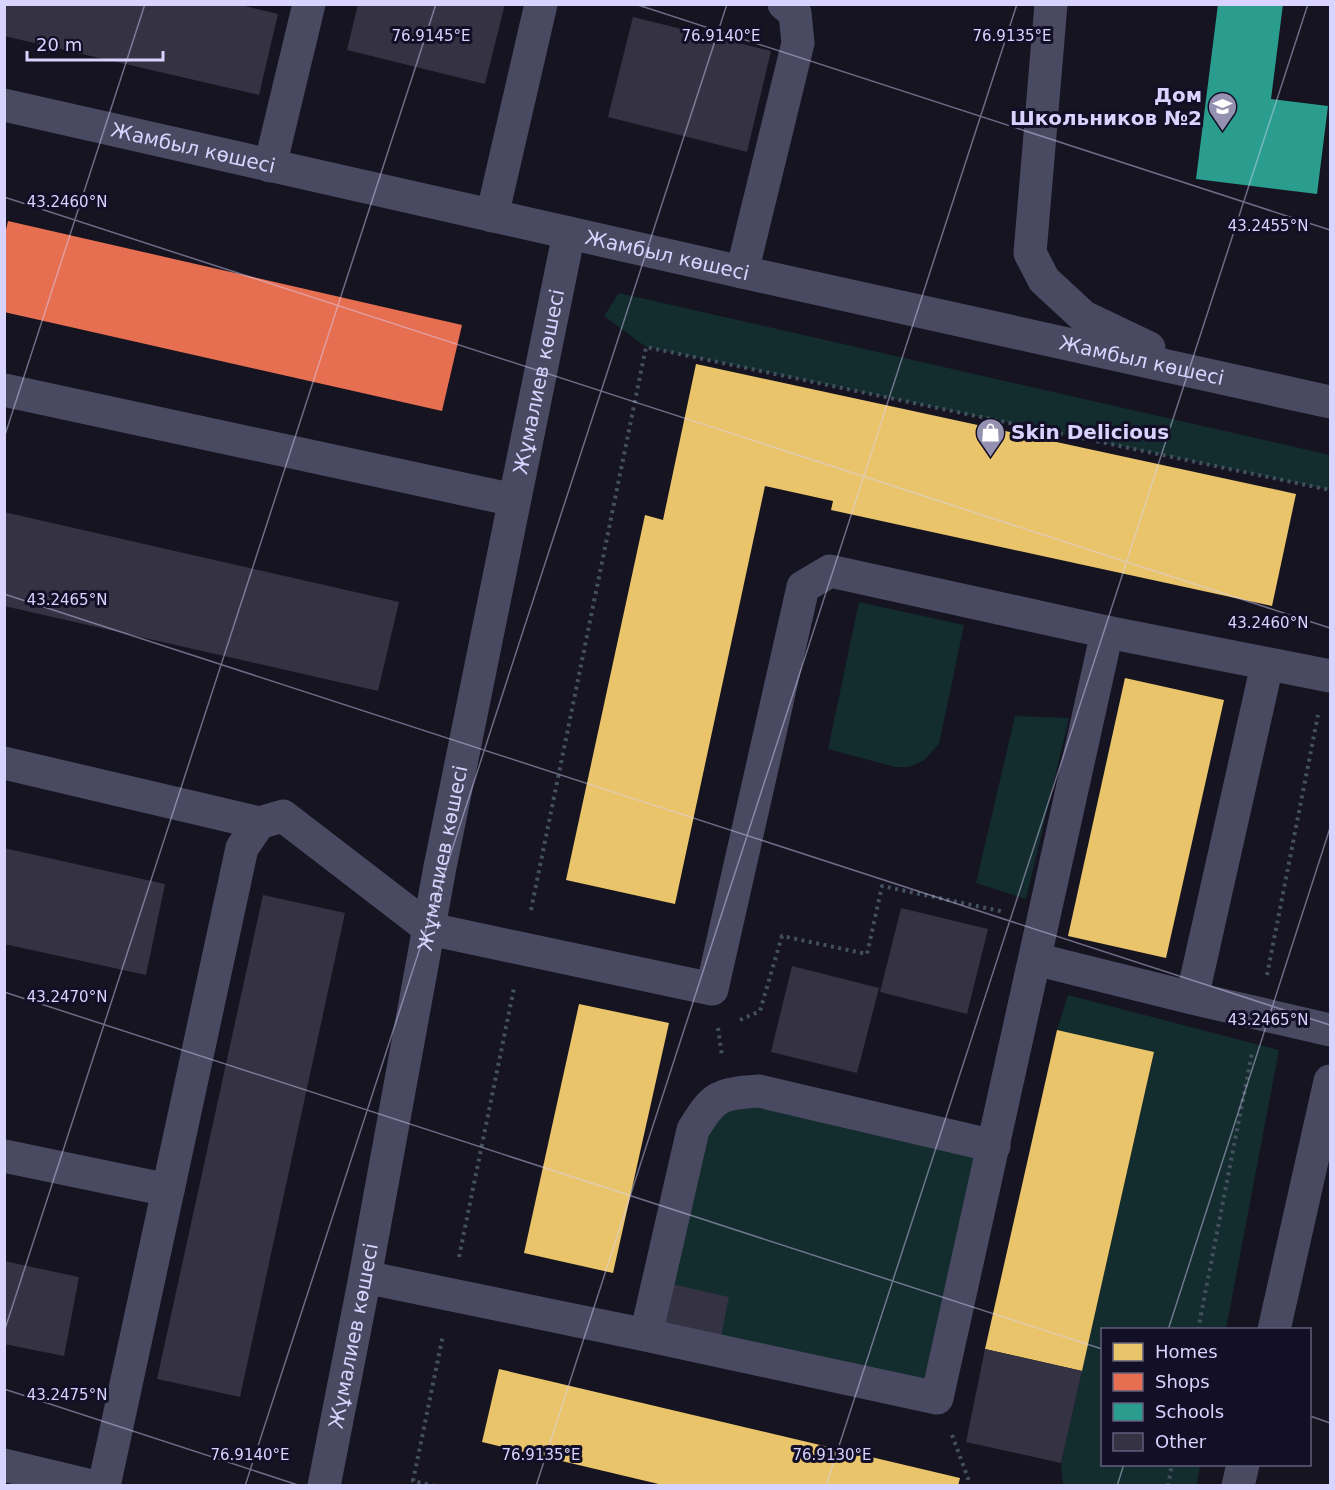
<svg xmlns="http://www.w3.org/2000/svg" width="1335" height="1490" font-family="'DejaVu Sans',sans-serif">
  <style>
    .green { fill: #132c2d }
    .homes { fill: #e9c46a }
    .shops { fill: #e76f51 }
    .schools { fill: #2a9d8f }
    .building { fill: #343243 }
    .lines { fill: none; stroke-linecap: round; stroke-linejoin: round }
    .path { stroke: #44505f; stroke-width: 4; stroke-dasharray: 3 4.5; stroke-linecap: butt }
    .minor { stroke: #4a4962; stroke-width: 33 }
    .ticks { fill: none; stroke: #d9d4ff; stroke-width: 1.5; stroke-opacity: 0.45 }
    .labels { text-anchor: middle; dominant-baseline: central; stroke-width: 6; stroke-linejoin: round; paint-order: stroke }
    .poi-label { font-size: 20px; font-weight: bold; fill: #d9d4ff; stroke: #130f26; text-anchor: end }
    .street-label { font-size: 20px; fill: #d9d4ff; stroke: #130f26 }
    .ticks-label { font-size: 15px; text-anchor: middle; fill: #d9d4ff; stroke: #130f26; stroke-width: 6; stroke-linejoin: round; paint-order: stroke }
  </style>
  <rect width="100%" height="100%" fill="#161421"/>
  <g class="green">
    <polygon points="619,293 1330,455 1330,490 646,347 604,316"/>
    <polygon points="859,602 964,625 939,744 923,761 908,767 895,767 828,749"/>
    <polygon points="1015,716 1069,718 1026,899 976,883"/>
    <polygon points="1068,995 1279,1050 1226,1329 1102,1330 1102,1464 1200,1465 1197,1485 1063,1485 1061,1463 1154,1053 1057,1030"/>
    <polygon points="726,1094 994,1146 937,1398 646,1335 693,1130"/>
  </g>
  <g class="homes">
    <polygon points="696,364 1296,494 1272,606 831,510 833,501 765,486 675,904 566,880 645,515 663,520"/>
    <polygon points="1125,678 1224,700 1166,958 1068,936"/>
    <polygon points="579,1004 669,1023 613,1273 524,1253"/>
    <polygon points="1057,1030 1154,1052 1082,1371 985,1349"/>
    <polygon points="499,1369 960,1478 958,1486 667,1486 482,1442"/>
  </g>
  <polygon class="shops" points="8,221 462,325 442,411 4,312 4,238"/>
  <polygon class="schools" points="1218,4 1283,4 1271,99 1328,106 1317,194 1196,179"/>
  <g class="building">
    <polygon points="4,4 237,4 278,14 259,95 4,36"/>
    <polygon points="358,4 505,4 485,84 347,50"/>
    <polygon points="633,17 771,51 747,152 608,117"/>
    <polygon points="4,512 399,602 378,691 4,606"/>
    <polygon points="4,848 165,884 146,975 4,944"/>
    <polygon points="263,895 345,913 240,1397 157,1379"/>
    <polygon points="901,908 988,929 967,1014 880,992"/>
    <polygon points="792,966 879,988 857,1073 771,1052"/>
    <polygon points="4,1261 79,1277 64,1356 4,1344"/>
    <polygon points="659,1281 729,1297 718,1351 646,1335"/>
    <polygon points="985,1349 1082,1371 1061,1463 966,1442"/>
  </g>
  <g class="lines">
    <g class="path">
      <polyline points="531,910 646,347 1330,490"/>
      <polyline points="1267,975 1318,715"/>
      <polyline points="740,1020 760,1011 782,936 867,954 882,886 1005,912"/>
      <polyline points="718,1028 722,1056"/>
      <polyline points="459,1257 514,988"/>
      <polyline points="1198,1330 1252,1053"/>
      <polyline points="952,1435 968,1478 967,1486"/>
      <polyline points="435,1486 413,1481 443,1335"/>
      <polyline points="1168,1486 1172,1464"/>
    </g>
    <g class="minor">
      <polyline points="1051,4 1030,253 1044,280 1084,317 1149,348"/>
      <path id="s1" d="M4 105 742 272 1330 402"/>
      <polyline points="270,166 309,4"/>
      <polyline points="492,216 541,4"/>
      <polyline points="742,272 798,43 795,13 784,4"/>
      <polyline points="4,390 514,500"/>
      <polyline points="4,763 259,823"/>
      <polyline points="1035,959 1192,998 1330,1030"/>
      <polyline points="1192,998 1267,665"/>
      <polyline points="4,1156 168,1190"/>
      <polyline points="365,1277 646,1335 937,1398 1107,632"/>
      <polyline points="1274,1330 1330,1081"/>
      <path d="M646 1335 693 1130C714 1095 719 1094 759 1091L994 1146"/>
      <polyline points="4,1465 92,1486"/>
      <polyline points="104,1486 242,848 259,823 283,816 430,929 712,989 803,587 830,571 1107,632 1330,676"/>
      <path id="s2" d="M324 1486 365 1277 440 867 569 233"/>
      <polyline points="1238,1486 1243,1464"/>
    </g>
  </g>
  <path class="ticks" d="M635 4 1330 230M4 197 1330 628M4 438 145 4M4 594 1330 1025M4 992 1102 1349M1168 1330 1330 828M4 1332 436 4M4 1389 301 1486M1310 1416 1330 1423M245 1486 727 4M536 1486 1017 4M826 1486 1308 4M1117 1486 1124 1464"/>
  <defs>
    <symbol id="school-pin" viewBox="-11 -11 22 30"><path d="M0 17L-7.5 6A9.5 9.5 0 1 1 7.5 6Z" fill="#9591b1" stroke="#130f26"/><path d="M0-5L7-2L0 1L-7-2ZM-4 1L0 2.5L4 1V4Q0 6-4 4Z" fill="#fff"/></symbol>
    <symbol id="shop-pin" viewBox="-11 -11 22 30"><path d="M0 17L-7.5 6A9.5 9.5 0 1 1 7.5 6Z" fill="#9591b1" stroke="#130f26"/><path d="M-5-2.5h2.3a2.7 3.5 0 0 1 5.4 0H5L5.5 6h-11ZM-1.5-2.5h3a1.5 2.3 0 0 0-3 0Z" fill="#fff"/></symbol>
  </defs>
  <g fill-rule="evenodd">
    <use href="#school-pin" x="1206" y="90" width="33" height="45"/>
    <use href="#shop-pin" x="974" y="416" width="33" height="45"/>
  </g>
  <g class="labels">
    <g class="poi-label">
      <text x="1202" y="95">Дом<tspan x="1202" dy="23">Школьников №2</tspan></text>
      <text x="1011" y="432" text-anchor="start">Skin Delicious</text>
    </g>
    <g class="street-label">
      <text stroke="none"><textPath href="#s1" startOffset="194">Жамбыл көшесі</textPath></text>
      <text stroke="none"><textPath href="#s1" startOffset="680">Жамбыл көшесі</textPath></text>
      <text stroke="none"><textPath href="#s1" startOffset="1166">Жамбыл көшесі</textPath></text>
      <text stroke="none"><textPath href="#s2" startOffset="1125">Жұмалиев көшесі</textPath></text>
      <text stroke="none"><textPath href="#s2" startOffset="639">Жұмалиев көшесі</textPath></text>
      <text stroke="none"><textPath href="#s2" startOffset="153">Жұмалиев көшесі</textPath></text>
    </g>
  </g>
  <g class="ticks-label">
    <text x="431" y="41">76.9145°E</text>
    <text x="721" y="41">76.9140°E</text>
    <text x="1012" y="41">76.9135°E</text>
    <text x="67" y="207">43.2460°N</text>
    <text x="1268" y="231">43.2455°N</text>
    <text x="67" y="605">43.2465°N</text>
    <text x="1268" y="628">43.2460°N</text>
    <text x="67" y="1002">43.2470°N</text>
    <text x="1268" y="1025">43.2465°N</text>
    <text x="67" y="1400">43.2475°N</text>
    <text x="250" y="1460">76.9140°E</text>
    <text x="541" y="1460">76.9135°E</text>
    <text x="832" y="1460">76.9130°E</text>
  </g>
  <rect width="1335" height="1490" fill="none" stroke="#d9d4ff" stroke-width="12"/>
  <rect x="1101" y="1328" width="210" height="138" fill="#130f26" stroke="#625e7d" stroke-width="1.5"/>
  <rect x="1113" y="1343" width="30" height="18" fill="#e9c46a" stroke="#625e7d" stroke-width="1.5"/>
  <text x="1155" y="1358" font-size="18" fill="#d9d4ff">Homes</text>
  <rect x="1113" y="1373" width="30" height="18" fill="#e76f51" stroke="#625e7d" stroke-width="1.5"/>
  <text x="1155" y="1388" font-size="18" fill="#d9d4ff">Shops</text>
  <rect x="1113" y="1403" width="30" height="18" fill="#2a9d8f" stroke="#625e7d" stroke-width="1.5"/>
  <text x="1155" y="1418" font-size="18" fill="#d9d4ff">Schools</text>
  <rect x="1113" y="1433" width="30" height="18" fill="#343243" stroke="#625e7d" stroke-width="1.5"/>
  <text x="1155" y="1448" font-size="18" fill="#d9d4ff">Other</text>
  <path d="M27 51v9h136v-9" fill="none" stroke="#d9d4ff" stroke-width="3"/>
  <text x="36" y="51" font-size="18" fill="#d9d4ff" stroke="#130f26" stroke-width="4.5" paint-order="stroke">20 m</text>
</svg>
